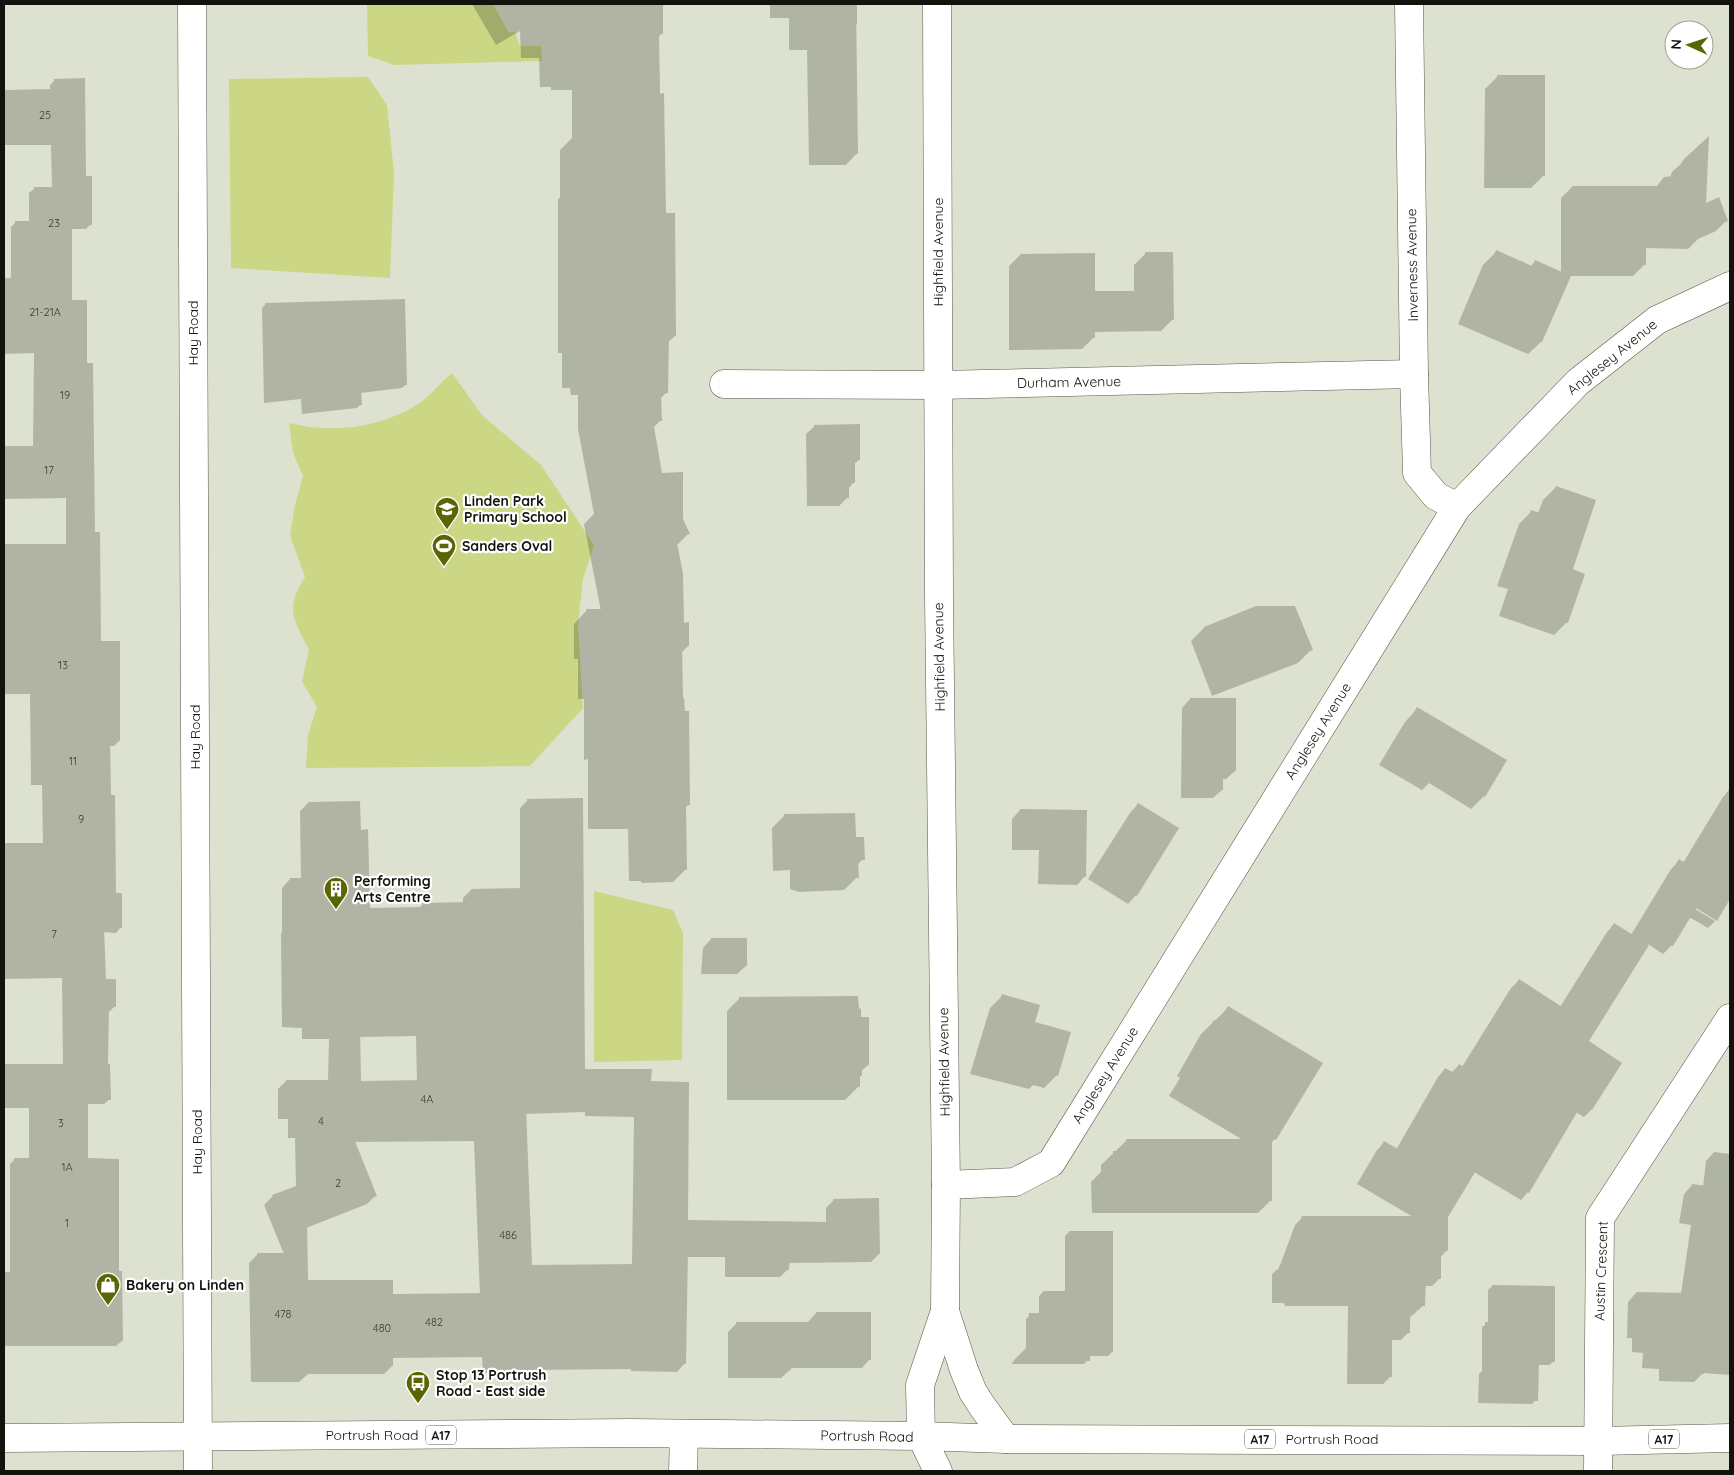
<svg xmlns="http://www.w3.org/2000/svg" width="1734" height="1475" font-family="Quicksand,sans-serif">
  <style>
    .green { fill: #cbd785 }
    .shadow { fill: #0003; fill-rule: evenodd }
    .building { fill: #b1b4a3; fill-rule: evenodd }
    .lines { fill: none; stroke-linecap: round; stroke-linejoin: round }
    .minor-casing { stroke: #555849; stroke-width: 29 }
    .trunk-casing { stroke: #555849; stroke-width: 29 }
    .minor { stroke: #fff; stroke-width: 28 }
    .trunk { stroke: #fff; stroke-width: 28 }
    .labels { text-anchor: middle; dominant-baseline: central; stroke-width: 4.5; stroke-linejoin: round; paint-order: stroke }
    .number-label { font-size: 11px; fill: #3a3b32 }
    .shield { fill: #fff; stroke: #595a56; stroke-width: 1 }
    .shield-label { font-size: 12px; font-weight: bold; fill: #12130d }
    .street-label { font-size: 14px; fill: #12130d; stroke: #fff }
    .poi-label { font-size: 14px; font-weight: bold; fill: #12130d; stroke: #fff; text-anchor: start }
  </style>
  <rect width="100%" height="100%" fill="#dde1cf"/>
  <g class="green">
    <polygon points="367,4 493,4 509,32 515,32 520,46 541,46 542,61 394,65 368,56"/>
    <polygon points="368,77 387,105 394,173 390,278 231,268 229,79"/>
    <path d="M452 373 482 415 541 465 594 545 583 579 578 623 583 708 530 766 306 768 308 735 317 707 302 681 309 650C293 618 285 609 305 577L290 535 295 505 303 476 293 453 289 423C330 434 378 428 415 406 429 398 440 383 452 373Z"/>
    <polygon points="594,891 673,910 683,933 682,1060 594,1062"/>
  </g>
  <g class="shadow">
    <polygon points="472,4 662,4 662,33 658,38 664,214 675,336 667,343 667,392 660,399 660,421 653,428 661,474 688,534 676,546 682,624 688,646 681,653 682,699 688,805 685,808 686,869 673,882 641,883 641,881 629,881 628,829 588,829 588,759 584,760 584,699 578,699 578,659 574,659 574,624 587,610 601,611 584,524 594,514 578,429 578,395 571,395 570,388 562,388 562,353 558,353 558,200 560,197 560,150 572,138 572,90 551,90 551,87 540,87 539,58 521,58 520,31 496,45"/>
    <polygon points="770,4 857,4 857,24 855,26 857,153 846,165 809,165 807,50 789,50 789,18 770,18"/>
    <polygon points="1497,77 1544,175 1531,188 1484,188 1485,89"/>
    <polygon points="55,80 85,177 91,224 86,229 71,229 70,301 86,364 100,642 119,741 114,746 109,746 114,894 121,927 116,933 103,932 105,980 115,1006 110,1011 108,1011 107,1065 110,1099 104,1104 87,1104 87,1160 118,1272 122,1341 116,1346 4,1346 4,1274 10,1274 10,1164 15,1159 29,1159 29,1108 4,1108 4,1066 63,1065 62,978 4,979 4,845 43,844 42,785 31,785 30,694 4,694 4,545 66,545 66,498 4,499 4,447 33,447 34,353 4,354 4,280 11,279 11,227 16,222 29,222 29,193 35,188 52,188 51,145 4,145 4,91 50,90 50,85"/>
    <polygon points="1684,161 1705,205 1727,220 1716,231 1698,239 1688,249 1644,248 1644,265 1633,276 1569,276 1541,342 1528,354 1458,324 1483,265 1496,252 1530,267 1535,262 1561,273 1561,198 1572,187 1656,187 1670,178 1672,172"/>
    <polygon points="1146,253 1172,320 1161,331 1093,332 1093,338 1082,349 1009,350 1009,266 1020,255 1093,292 1134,292 1134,265"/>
    <polygon points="266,304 406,384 402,388 360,393 361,404 357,408 302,414 301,399 264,403 262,308"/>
    <polygon points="815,426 859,460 854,464 854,482 848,489 848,497 839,506 807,506 806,434"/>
    <polygon points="1556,487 1571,570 1567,622 1554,635 1499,616 1508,589 1497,586 1519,524 1532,511 1538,513 1543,500"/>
    <polygon points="1257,607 1311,650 1298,663 1212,696 1191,641 1204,628"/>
    <polygon points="1190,699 1235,771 1226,779 1222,779 1222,790 1213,798 1181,798 1182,708"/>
    <polygon points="1417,709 1484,796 1471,809 1429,783 1422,790 1379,765 1405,722"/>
    <polygon points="1730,789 1730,882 1726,889 1730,892 1730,897 1716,920 1691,904 1690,906 1715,921 1708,928 1689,917 1672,945 1663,954 1648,944 1587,1041 1621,1063 1591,1110 1584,1117 1576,1112 1528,1192 1521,1200 1474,1172 1447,1217 1447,1250 1440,1258 1440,1278 1432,1286 1424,1286 1424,1305 1409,1318 1409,1332 1401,1340 1391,1340 1390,1377 1383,1384 1347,1384 1348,1306 1285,1306 1284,1303 1272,1303 1272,1274 1279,1268 1295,1225 1303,1217 1413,1217 1357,1184 1377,1150 1384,1143 1396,1150 1438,1077 1445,1069 1451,1073 1459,1065 1462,1067 1511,988 1519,981 1560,1007 1607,932 1614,925 1631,935 1671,869 1679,861 1683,863 1723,797"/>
    <path d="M528 800 584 1070 650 1083 687 1222 826 1223V1208L834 1200 879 1254 871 1262 788 1263V1269L780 1277H725V1257H686L685 1363 677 1372 631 1371V1369L528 1370 526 1372 483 1373 482 1357 392 1358V1366L384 1374H308L299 1382H251L249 1263 258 1254H284L264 1205 272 1197 296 1187 295 1138H288V1119H278V1089L286 1081H328L329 1039H302V1028L282 1027 281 934 282 932V888L290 879H301L300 811 308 803 360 831 369 909 419 908 423 904H463V898L471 890H520V808ZM416 1036 417 1082H360L359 1037ZM585 1112V1116L634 1117 632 1265 531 1266 525 1114ZM474 1141 480 1295H392L307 1281 306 1228 367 1204 375 1196 354 1142Z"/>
    <polygon points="1138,804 1136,895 1128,904 1088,879 1130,813"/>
    <polygon points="1020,810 1085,876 1077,885 1038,884 1039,850 1012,850 1012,819"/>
    <polygon points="785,815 855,839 863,859 857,865 857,877 844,890 799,892 790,889 790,870 773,871 772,828"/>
    <polygon points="711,939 746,966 737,974 701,974 703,948"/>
    <polygon points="1003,995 1034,1022 1057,1075 1044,1088 1033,1085 1029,1089 970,1074 990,1008"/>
    <polygon points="740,998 868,1065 861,1071 861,1075 858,1078 858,1087 845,1100 727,1100 727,1011"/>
    <polygon points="1228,1008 1275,1139 1271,1143 1271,1200 1258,1213 1092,1213 1091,1182 1101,1172 1101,1165 1127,1140 1243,1140 1169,1096 1180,1078 1177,1076 1201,1034"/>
    <polygon points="1714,1152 1730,1154 1730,1375 1703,1373 1694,1382 1659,1381 1659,1369 1642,1368 1643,1353 1632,1352 1632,1338 1627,1338 1628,1302 1636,1293 1681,1294 1691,1225 1679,1223 1684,1194 1692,1185 1703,1187 1706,1161"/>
    <polygon points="1069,1232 1112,1352 1108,1356 1088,1356 1088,1360 1084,1364 1011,1364 1026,1350 1026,1319 1030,1315 1039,1315 1039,1296 1043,1292 1065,1292 1065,1236"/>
    <polygon points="1492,1286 1553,1362 1549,1365 1538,1365 1536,1400 1532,1404 1478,1403 1479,1374 1482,1371 1482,1327 1488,1323 1488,1290"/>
    <polygon points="816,1313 870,1359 862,1368 790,1368 790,1370 781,1378 728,1378 728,1332 736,1324 808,1324 808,1322"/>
  </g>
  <g class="building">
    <polygon points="493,4 663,4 663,34 659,34 660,94 664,93 666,213 675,213 676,336 669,336 668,393 661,393 662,421 653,421 662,473 683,472 683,519 690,534 676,537 683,574 684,623 689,622 689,646 682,646 683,698 684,698 685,711 689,711 690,805 686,805 687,870 654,870 653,868 641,869 640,816 601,817 601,747 597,747 596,686 591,687 591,647 586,646 586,609 616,609 597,510 609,508 590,416 590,382 583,382 583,375 575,375 575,340 571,340 570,185 573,183 572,136 584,136 584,78 564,78 564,75 552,74 551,46 534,46 533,20 509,33"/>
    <polygon points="800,4 856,4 858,154 819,154 817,39 800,39"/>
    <rect x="1497" y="75" width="48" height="101"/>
    <polygon points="85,78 86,176 92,176 92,225 72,224 72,300 87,300 87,363 93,363 95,532 100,532 101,641 120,641 120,741 110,741 111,795 115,795 116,893 122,893 122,928 104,928 106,979 116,979 116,1007 109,1007 108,1064 110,1064 111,1100 88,1100 88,1158 119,1159 119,1271 122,1271 123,1341 4,1342 4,1272 15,1272 14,1158 34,1158 34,1103 4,1103 4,1064 68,1064 67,974 4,974 4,843 48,843 47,781 36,781 34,689 6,689 4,544 71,544 71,494 4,495 4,446 38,446 38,349 4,349 4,278 15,278 15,221 34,221 34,187 57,187 55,140 4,141 4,90 54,89 54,79"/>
    <polygon points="1709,136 1706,203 1719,197 1728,221 1701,233 1701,238 1646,237 1646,265 1572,265 1572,186 1657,186 1664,177 1675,176 1683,160"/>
    <polygon points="1496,250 1532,266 1535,260 1571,276 1542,342 1470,311"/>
    <polygon points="1145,252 1173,252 1174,320 1095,321 1095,338 1020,339 1020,254 1095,253 1095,291 1146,291"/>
    <polygon points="405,299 407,385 361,390 362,405 306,410 304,396 267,400 265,303"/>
    <polygon points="860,424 860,460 855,460 855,483 849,483 849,498 815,498 814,425"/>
    <polygon points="1556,486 1596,500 1573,569 1585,574 1568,623 1511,603 1520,577 1509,573 1531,510 1546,515"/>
    <polygon points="1256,606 1295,606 1313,650 1225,684 1204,627"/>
    <polygon points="1190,698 1236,698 1236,771 1223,771 1223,790 1189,790"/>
    <polygon points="1417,707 1507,760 1485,797 1441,769 1436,778 1391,752"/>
    <polygon points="1730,788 1730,899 1717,921 1696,908 1673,946 1639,925 1679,859 1685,863"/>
    <path d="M583 798 585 1069H652L651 1081 689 1082 688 1220 833 1222V1199L879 1198 880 1254 790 1255 789 1270 733 1269V1250L688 1249 686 1364H639V1361L536 1362V1364L491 1366 490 1350 393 1351V1366H309V1374L258 1375 257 1253H294L272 1195 304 1183 303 1130H296V1111H286V1080H336V1032L310 1031 309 1021 289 1019 288 924H290V878H308V802L360 801 361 830 368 829 370 908 422 907V903L471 902V889L528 888 527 799ZM360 1029H424L425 1080 361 1081ZM593 1104V1109H641L640 1264 532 1265 526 1107ZM482 1133 488 1293 393 1294V1280H308L307 1223 377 1196 352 1134Z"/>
    <polygon points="1138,803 1179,828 1137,896 1096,871"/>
    <polygon points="1020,809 1087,810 1086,877 1046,876 1047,842 1020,842"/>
    <polygon points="855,813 856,837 864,837 865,860 858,860 859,878 813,879 803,876 802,858 785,858 784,814"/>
    <polygon points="1614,923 1649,945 1589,1041 1622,1063 1592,1110 1582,1104 1529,1193 1480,1164 1448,1217 1448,1251 1441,1250 1441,1279 1426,1279 1425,1306 1415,1306 1415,1314 1410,1314 1410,1333 1392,1333 1392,1377 1354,1377 1355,1299 1292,1299 1291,1296 1279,1296 1279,1266 1283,1265 1302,1216 1431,1216 1364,1176 1384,1141 1398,1149 1445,1068 1454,1073 1459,1064 1464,1067 1519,979 1562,1007"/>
    <polygon points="711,938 747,938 747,966 709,966"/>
    <polygon points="1002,994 1040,1005 1035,1022 1071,1032 1058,1076 1044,1071 1043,1077 1015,1069 1014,1071 982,1061"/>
    <polygon points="858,996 859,1009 861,1008 861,1017 869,1017 869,1065 862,1065 862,1076 860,1076 860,1087 740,1088 739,997"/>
    <polygon points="1228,1006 1323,1063 1276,1140 1181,1082 1192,1065 1189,1063 1214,1020 1218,1022"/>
    <polygon points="1126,1139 1272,1139 1272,1201 1104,1201 1104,1167 1113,1167 1113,1151 1127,1151"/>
    <polygon points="1692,1184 1730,1189 1730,1257 1725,1295 1730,1295 1729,1365 1704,1365 1704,1374 1667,1373 1667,1361 1650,1360 1651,1345 1640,1344 1640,1330 1635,1330 1636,1292 1688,1293 1699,1217 1687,1215"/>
    <polygon points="1069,1231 1113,1231 1113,1352 1090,1352 1090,1361 1013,1361 1029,1345 1029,1313 1043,1313 1043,1291 1069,1291"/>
    <polygon points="1492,1285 1555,1286 1555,1362 1539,1362 1538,1401 1482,1399 1483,1369 1485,1369 1485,1322 1491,1322"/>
    <polygon points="816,1312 871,1312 871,1360 791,1360 791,1370 736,1370 736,1322 816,1322"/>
  </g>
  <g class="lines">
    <defs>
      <g id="minor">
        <polyline points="192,4 198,1471"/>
        <polyline points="937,4 939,598 946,1185 945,1311 964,1370 973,1392 982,1406 1006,1439"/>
        <polyline points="1409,4 1414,374 1417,473 1436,496 1457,507"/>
        <polyline points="724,384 939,385 1414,374"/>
        <polyline points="946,1185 1015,1182 1051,1163 1457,507 1578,382 1657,320 1730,286"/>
        <polyline points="683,1471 684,1434"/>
        <polyline points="938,1471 921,1436 920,1385 945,1311"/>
        <polyline points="1598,1471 1600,1218 1730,1018"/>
      </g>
      <polyline id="trunk" points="4,1438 631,1433 921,1436 1006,1439 1599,1441 1730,1438"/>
    </defs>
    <use href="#minor" class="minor-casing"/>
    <use href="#trunk" class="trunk-casing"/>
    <use href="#minor" class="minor"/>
    <use href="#trunk" class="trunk"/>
  </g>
  <defs>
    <symbol id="school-pin" viewBox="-11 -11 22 30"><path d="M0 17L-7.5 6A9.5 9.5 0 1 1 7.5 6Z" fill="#5b6504" stroke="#fff"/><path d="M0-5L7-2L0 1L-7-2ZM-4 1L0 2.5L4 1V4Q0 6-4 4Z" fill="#fff"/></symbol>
    <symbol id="stadium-pin" viewBox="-11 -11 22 30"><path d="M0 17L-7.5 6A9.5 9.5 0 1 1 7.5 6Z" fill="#5b6504" stroke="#fff"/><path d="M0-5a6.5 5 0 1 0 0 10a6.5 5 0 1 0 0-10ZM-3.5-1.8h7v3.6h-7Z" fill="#fff"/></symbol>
    <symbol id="building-pin" viewBox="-11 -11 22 30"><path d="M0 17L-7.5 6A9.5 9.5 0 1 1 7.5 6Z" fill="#5b6504" stroke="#fff"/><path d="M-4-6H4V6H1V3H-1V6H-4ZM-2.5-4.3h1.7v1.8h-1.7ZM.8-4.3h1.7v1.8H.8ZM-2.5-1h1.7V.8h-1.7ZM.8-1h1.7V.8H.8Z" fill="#fff"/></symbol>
    <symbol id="shop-pin" viewBox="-11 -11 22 30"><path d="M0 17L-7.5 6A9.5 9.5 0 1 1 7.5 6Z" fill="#5b6504" stroke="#fff"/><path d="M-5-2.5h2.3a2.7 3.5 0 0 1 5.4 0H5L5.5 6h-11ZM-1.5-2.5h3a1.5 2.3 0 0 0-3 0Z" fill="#fff"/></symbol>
    <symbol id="bus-pin" viewBox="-11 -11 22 30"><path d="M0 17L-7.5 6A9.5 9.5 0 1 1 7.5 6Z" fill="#5b6504" stroke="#fff"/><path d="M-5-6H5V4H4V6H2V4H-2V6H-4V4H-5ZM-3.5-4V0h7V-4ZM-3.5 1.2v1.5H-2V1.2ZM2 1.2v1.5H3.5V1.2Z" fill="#fff"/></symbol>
  </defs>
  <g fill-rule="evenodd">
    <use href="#school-pin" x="433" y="495" width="28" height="38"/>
    <use href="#stadium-pin" x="430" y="532" width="28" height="38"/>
    <use href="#building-pin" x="322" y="875" width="28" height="38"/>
    <use href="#shop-pin" x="94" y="1271" width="28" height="38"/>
    <use href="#bus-pin" x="404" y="1369" width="28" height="38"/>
  </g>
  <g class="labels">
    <g class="number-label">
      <text x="45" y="115">25</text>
      <text x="54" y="223">23</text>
      <text x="45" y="312">21-21A</text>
      <text x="65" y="395">19</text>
      <text x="49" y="470">17</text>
      <text x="63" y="665">13</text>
      <text x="73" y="761">11</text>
      <text x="81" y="819">9</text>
      <text x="54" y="934">7</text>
      <text x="427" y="1099">4A</text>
      <text x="321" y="1121">4</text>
      <text x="61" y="1123">3</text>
      <text x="67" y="1167">1A</text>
      <text x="338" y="1183">2</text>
      <text x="67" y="1223">1</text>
      <text x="508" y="1235">486</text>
      <text x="283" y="1314">478</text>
      <text x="434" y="1322">482</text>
      <text x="382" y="1328">480</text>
    </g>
    <g class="shield">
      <rect x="426" y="1425.5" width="30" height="19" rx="4"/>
      <rect x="1245" y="1429.5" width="30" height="19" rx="4"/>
      <rect x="1649" y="1429.5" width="30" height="19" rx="4"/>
    </g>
    <g class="shield-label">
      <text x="441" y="1435">A17</text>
      <text x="1260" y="1439">A17</text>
      <text x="1664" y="1439">A17</text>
    </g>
    <g class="street-label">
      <text transform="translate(938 252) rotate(-90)">Highfield Avenue</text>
      <text transform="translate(1412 265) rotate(-91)">Inverness Avenue</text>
      <text transform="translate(193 333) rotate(-90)">Hay Road</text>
      <text transform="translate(1612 357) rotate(-39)">Anglesey Avenue</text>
      <text transform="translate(1069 382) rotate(-1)">Durham Avenue</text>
      <text transform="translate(939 657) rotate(-91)">Highfield Avenue</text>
      <text transform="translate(1318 731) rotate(-58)">Anglesey Avenue</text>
      <text transform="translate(195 737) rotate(-90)">Hay Road</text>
      <text transform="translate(944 1062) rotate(-91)">Highfield Avenue</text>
      <text transform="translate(1105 1075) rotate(-58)">Anglesey Avenue</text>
      <text transform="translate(197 1142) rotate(-90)">Hay Road</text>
      <text transform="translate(1601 1271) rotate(-88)">Austin Crescent</text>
      <text x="372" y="1435">Portrush Road</text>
      <text transform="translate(867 1436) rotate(1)">Portrush Road</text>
      <text x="1332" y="1439">Portrush Road</text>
    </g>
    <g class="poi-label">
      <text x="464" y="501">Linden Park<tspan x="464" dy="16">Primary School</tspan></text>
      <text x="462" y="546">Sanders Oval</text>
      <text x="354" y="881">Performing<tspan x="354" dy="16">Arts Centre</tspan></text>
      <text x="126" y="1285">Bakery on Linden</text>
      <text x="436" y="1375">Stop 13 Portrush<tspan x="436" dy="16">Road - East side</tspan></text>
    </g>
  </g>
  <rect width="1734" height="1475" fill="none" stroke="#12130d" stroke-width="10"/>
  <g transform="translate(1689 45) rotate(273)"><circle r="24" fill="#ffffff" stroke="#a0a19e"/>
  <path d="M0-4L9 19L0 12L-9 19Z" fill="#5b6504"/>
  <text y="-8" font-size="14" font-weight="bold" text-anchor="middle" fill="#12130d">N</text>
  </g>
</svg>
